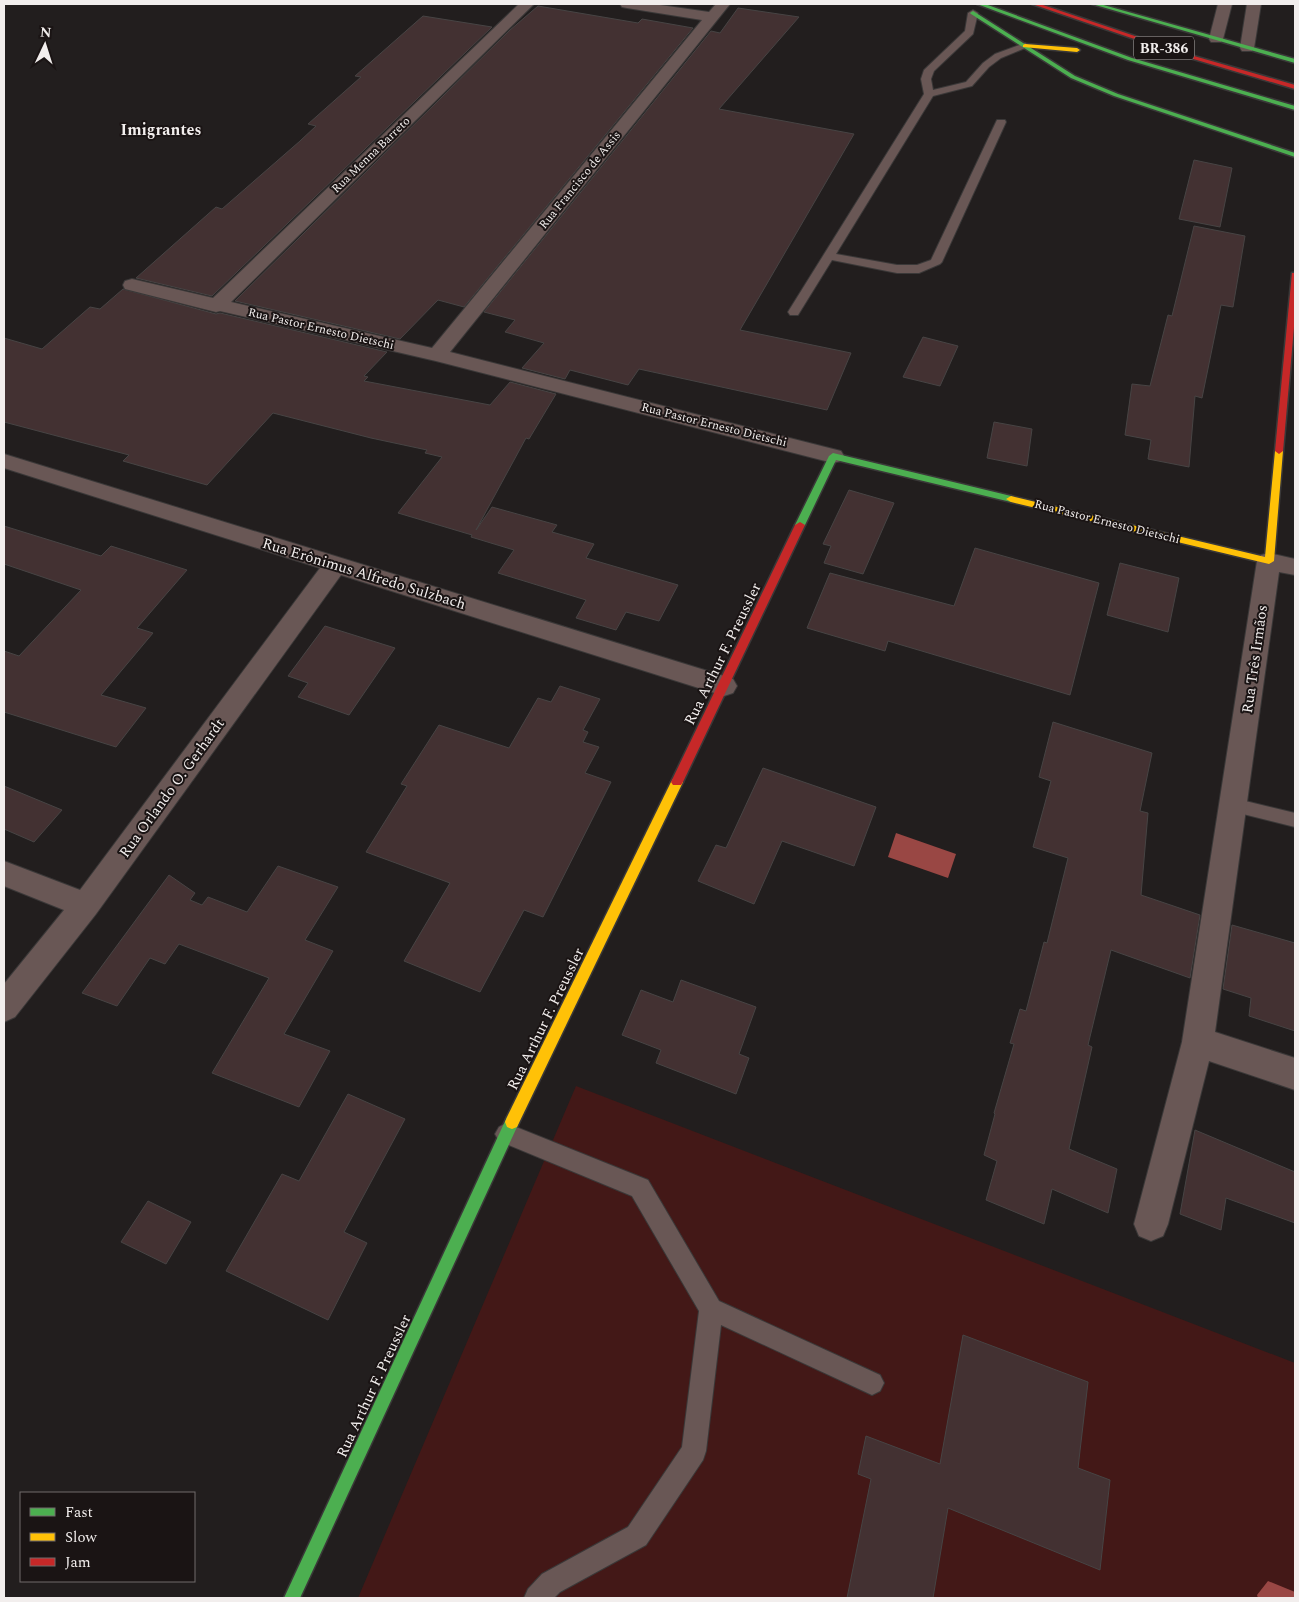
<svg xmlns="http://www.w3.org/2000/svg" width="1299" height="1602" font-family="Spectral,serif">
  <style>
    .green { fill: #431817 }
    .water { fill: #994744 }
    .building { fill: #433132; stroke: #474444 }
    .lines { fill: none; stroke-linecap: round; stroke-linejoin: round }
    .lane-casing { stroke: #3a3838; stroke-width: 2 }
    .street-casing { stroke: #3a3838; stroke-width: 2 }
    .fast-casing { stroke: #3a3838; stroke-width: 3 }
    .slow-casing { stroke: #3a3838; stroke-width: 3 }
    .jam-casing { stroke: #3a3838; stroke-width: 3 }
    .lane { fill: #695755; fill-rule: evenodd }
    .street { fill: #695755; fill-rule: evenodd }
    .fast { fill: #4caf50; fill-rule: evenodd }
    .slow { fill: #ffc107; fill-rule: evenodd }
    .jam { fill: #c62828; fill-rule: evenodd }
    .labels { text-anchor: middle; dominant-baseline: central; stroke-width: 4; stroke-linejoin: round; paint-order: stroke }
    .far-street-label { font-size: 12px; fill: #f2eeed; stroke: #1a1414 }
    .shield { fill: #1a1414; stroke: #b1adac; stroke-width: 1 }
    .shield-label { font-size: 14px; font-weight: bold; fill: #f2eeed }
    .street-label { font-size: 15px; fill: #f2eeed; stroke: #1a1414 }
    .far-district-label { font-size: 16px; font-weight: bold; fill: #f2eeed; stroke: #1a1414 }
  </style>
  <rect width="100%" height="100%" fill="#221e1e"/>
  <polygon class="green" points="576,1086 1295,1363 1295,1598 358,1598"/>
  <g class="water">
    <polygon points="896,833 956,854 948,878 888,857"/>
    <polygon points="1268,1581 1295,1592 1295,1598 1258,1598 1257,1595"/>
  </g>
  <g class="building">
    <polygon points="538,6 638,23 642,19 693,28 464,307 438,300 400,339 235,301 510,30"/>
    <polygon points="738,8 799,17 719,109 854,134 740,330 851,353 827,410 639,369 628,385 570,370 565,379 522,368 544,343 505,332 515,320 484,312 711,31 720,33"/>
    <polygon points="423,16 492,27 212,296 136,278 216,207 222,209 300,141 316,126 308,124 361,77 355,76"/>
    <polygon points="1194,160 1232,168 1220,227 1179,219"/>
    <polygon points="1194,226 1245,236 1233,307 1221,305 1202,398 1195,396 1189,467 1148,459 1151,440 1125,435 1132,384 1150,386 1168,315 1172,316"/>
    <polygon points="123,289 216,314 220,313 387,352 364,376 368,377 364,381 490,405 510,382 556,394 529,439 526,438 476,530 492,507 557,525 552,532 594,544 586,558 678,585 659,621 626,612 616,630 576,618 586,600 498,573 514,550 471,537 472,535 398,513 442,457 425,453 427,450 371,438 273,413 207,485 123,461 129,455 4,422 4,338 42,349 90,307 100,309"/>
    <polygon points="923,337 958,346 940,386 903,377"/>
    <polygon points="994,422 1032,429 1027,466 987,458"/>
    <polygon points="849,490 894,503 863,574 824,563 831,546 823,544"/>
    <polygon points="4,526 101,556 111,546 187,570 137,628 153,633 101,695 146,708 116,747 4,712 4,651 19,656 81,590 4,564"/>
    <polygon points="975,548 1099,583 1070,695 888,641 885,651 807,628 830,573 954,606"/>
    <polygon points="1120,563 1179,578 1168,632 1107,615"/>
    <polygon points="325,626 395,648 349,715 298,697 308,683 288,676"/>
    <polygon points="560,686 600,699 583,730 588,732 583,742 599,747 585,773 611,782 543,917 524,910 480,992 404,961 450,883 366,852 407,786 401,784 439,725 509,748 538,698 551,702"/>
    <polygon points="1053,722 1152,753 1140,811 1148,813 1141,895 1200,915 1190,978 1111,950 1088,1045 1092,1047 1069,1149 1117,1169 1108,1213 1052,1189 1044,1224 986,1200 997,1161 984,1155 995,1114 994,1113 1014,1044 1010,1043 1020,1009 1026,1011 1044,942 1047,943 1068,858 1033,847 1051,781 1039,777"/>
    <polygon points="763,768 876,807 854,866 782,841 754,904 698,881 716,845 726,848"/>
    <polygon points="4,786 62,810 34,842 4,829"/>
    <polygon points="278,866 338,887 305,940 333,951 284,1034 330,1051 299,1107 212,1073 269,978 179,944 165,964 150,958 117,1006 82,993 169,875 195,893 190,900 202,905 208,897 247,912"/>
    <polygon points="1232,925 1295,943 1295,1031 1249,1016 1251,998 1223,989"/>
    <polygon points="681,980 756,1007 739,1054 749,1058 736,1094 656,1063 661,1050 622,1035 641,990 673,1002"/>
    <polygon points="348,1094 405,1119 344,1232 367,1243 328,1320 226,1271 282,1174 299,1181"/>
    <polygon points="1195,1130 1295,1172 1295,1223 1226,1198 1221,1230 1180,1214"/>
    <polygon points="148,1201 191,1222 166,1264 121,1242"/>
    <polygon points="963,1335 1088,1382 1078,1468 1110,1480 1100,1570 948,1508 933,1598 847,1598 871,1479 858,1474 866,1436 940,1464"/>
  </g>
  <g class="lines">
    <defs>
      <g id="lane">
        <polygon points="973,10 978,13 973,34 934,71 931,79 933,90 966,82 983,63 995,54 1025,43 1030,46 1001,58 989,67 972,86 933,96 836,254 897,265 917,265 931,260 996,122 997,120 1005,120 1006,122 942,262 940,264 919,273 897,273 832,260 798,315 790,315 788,312 924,94 921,79 924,70 965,31 968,13"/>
        <polygon points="1233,798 1295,813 1295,827 1227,810 1224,805 1227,800"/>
        <polygon points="506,1123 648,1180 719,1301 880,1375 884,1383 880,1391 872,1395 721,1325 706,1451 703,1460 646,1545 560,1592 554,1598 524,1598 528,1589 542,1574 628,1527 682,1447 699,1311 632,1196 499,1141 495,1134 499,1127"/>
      </g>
      <g id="street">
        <polygon points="519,4 534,4 231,302 432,348 702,20 627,8 622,7 620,4 653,4 709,12 716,4 730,4 450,352 841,451 844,456 841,461 833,463 436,361 220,311 216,312 125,289 123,285 125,281 132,279 213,298"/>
        <polygon points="1218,4 1232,4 1223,39 1221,42 1211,42 1209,39"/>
        <polygon points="1247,4 1261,4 1254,48 1252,51 1242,51 1240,48"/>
        <polygon points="4,454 724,676 733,679 737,686 733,693 724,696 341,575 96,914 15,1017 4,1022 4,984 64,910 4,886 4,861 80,890 320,568 4,468"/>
        <polygon points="1269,553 1295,559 1295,575 1279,572 1215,1032 1295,1058 1295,1090 1209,1061 1168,1224 1163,1236 1151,1241 1139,1236 1134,1224 1182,1042 1257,561 1261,555"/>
      </g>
      <g id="fast">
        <polygon points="977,4 985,4 1132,58 1295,106 1295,110 1128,60"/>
        <polygon points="1092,4 1100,4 1295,59 1295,63"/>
        <polygon points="973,11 1075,76 1118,94 1295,153 1295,157 1114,96 1071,78 971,14 970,13"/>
        <polygon points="833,453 1011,496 1016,499 1011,502 836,460 805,525 800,528 797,527 795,525 829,456"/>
        <polygon points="512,1115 517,1117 519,1122 517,1127 300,1598 284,1598 507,1117"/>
      </g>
      <g id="slow">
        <polygon points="1025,44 1077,48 1080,50 1077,52 1023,47 1023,45"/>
        <polygon points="1279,448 1283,451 1274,561 1269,564 1011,502 1006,499 1011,496 1265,557 1275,451"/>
        <polygon points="677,777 681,779 683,782 517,1127 512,1129 507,1127 505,1122 507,1117 671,782 673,779"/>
      </g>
      <g id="jam">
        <polygon points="1032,4 1040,4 1194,56 1295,85 1295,89 1190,58"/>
        <polygon points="1292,273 1295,273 1295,316 1283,451 1279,454 1275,451"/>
        <polygon points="800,522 805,525 683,782 681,785 673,785 671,782 795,525"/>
      </g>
    </defs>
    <use href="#lane" class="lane-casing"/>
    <use href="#street" class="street-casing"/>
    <use href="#fast" class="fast-casing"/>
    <use href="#slow" class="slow-casing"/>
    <use href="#jam" class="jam-casing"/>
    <use href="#lane" class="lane"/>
    <use href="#street" class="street"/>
    <use href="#fast" class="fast"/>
    <use href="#slow" class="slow"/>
    <use href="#jam" class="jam"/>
  </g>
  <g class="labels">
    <g class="far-street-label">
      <text transform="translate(371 155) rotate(-44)">Rua Menna Barreto</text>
      <text transform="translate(580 180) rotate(-51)">Rua Francisco de Assis</text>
      <text transform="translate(321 329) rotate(13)">Rua Pastor Ernesto Dietschi</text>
      <text transform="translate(714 425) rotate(14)">Rua Pastor Ernesto Dietschi</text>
      <text transform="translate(1107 522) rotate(14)">Rua Pastor Ernesto Dietschi</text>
    </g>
    <rect class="shield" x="1134" y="36.5" width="60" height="23" rx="4"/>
    <g class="shield-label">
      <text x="1164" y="48">BR-386</text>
    </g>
    <g class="street-label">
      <text transform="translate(364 574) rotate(17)">Rua Erônimus Alfredo Sulzbach</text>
      <text transform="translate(723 654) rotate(-64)">Rua Arthur F. Preussler</text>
      <text transform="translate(1255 659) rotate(-82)">Rua Três Irmãos</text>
      <text transform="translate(172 788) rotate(-54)">Rua Orlando O. Gerhardt</text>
      <text transform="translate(546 1019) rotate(-64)">Rua Arthur F. Preussler</text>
      <text transform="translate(374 1386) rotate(-65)">Rua Arthur F. Preussler</text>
    </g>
    <g class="far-district-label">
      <text x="161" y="130">Imigrantes</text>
    </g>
  </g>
  <rect width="1299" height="1602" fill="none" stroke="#f2eeed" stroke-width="10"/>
  <rect x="20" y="1492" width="175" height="90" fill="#1a1414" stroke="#706b6b"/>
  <rect x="30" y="1508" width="25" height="8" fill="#4caf50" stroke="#706b6b"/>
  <text x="65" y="1517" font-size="15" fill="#f2eeed">Fast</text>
  <rect x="30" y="1533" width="25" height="8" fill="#ffc107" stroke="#706b6b"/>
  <text x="65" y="1542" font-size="15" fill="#f2eeed">Slow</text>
  <rect x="30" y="1558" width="25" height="8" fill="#c62828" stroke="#706b6b"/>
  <text x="65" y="1567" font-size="15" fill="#f2eeed">Jam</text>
  <g transform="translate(45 45) rotate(4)" stroke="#1a1414" stroke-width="4" paint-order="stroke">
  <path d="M0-4L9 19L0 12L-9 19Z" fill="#f2eeed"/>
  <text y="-8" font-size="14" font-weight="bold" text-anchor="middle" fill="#f2eeed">N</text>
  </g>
</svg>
